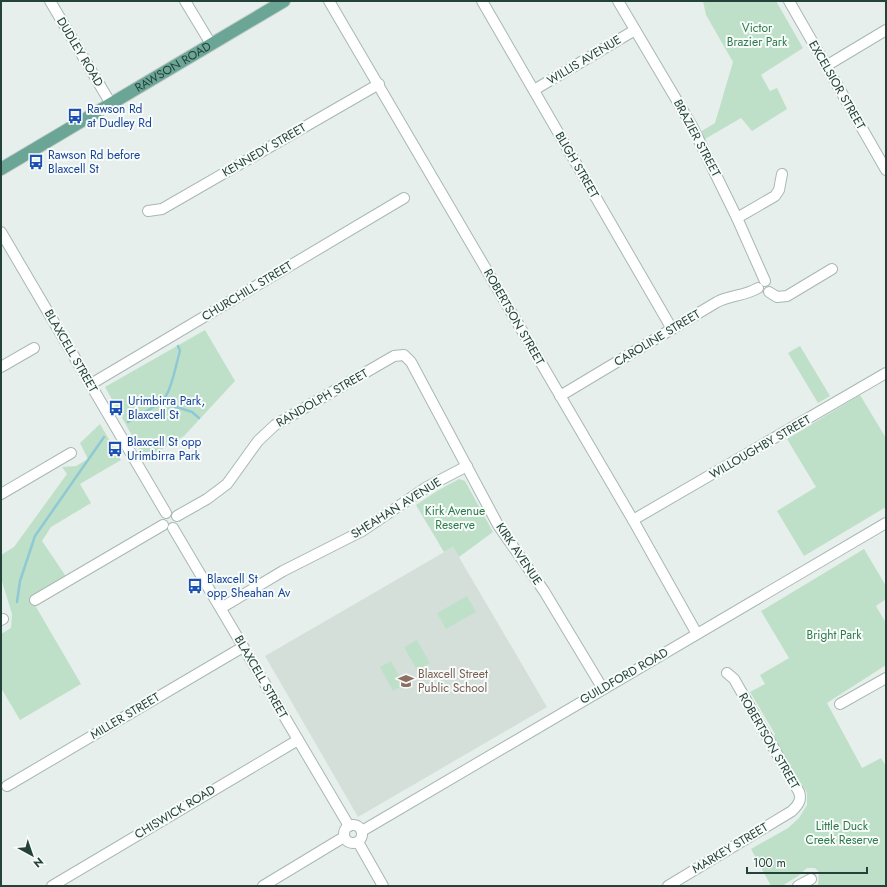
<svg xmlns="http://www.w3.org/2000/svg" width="887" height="887" font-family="Jost,sans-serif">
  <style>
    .built { fill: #d4dfda }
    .green { fill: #bfe0c8 }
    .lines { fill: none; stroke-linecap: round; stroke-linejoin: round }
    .stream { stroke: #8ec9d4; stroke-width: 2.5 }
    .minor-casing { stroke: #a8b8b2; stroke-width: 12 }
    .major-casing { stroke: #c2cac8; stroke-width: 14 }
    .minor { stroke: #fff; stroke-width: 10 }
    .major { stroke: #6aa596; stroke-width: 12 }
    .labels { text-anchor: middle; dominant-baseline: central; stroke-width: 4; stroke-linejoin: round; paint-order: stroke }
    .park-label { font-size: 12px; fill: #2d7a4b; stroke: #f7fbf9 }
    .street-label { font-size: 12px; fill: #24423a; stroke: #f7fbf9 }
    .transit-label { font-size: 12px; fill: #164399; stroke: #f7fbf9; text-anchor: start }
    .education-label { font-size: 12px; fill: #785e54; stroke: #f7fbf9; text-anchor: start }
  </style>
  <rect width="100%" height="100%" fill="#e6efeb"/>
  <polygon class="built" points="453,547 547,707 358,817 265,656"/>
  <g class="green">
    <polygon points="703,1 776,1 803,48 761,75 770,91 777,88 787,109 752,131 741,118 705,139 700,132 715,123 733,62 706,15"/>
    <polygon points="205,330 235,381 184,436 145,459 105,387"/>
    <polygon points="800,346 830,396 818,403 788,353"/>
    <polygon points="860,395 886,438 886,507 804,556 777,511 816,487 787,439"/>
    <polygon points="100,424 121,460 80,484 91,503 51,527 42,541 67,578 32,600 81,684 20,720 1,688 1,634 11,628 12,614 1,578 1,555 14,547 67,474 62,467 76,466 88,459 80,443"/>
    <polygon points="459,479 465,481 493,532 459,557 453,547 444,552 416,505 437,491"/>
    <polygon points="864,549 886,586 886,599 876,606 886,623 886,665 827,703 862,768 881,758 886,766 886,886 818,886 819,872 815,868 807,868 798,876 782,886 771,886 751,849 788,828 799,818 807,805 807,793 773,737 775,734 750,692 765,684 760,675 789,658 761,611"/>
    <polygon points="467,596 476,612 446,629 437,613"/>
    <polygon points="417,640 430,663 417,670 404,647"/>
    <polygon points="391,661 404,685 393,691 380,667"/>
  </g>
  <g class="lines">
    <g class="stream">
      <polyline points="161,402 192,412 199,418"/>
      <path d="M128 422C139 415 159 406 166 396 173 384 176 364 180 351L178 346"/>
      <polyline points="17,602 20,581 35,536 104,437"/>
    </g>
    <defs>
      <g id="minor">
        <polyline points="50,1 111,104"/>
        <polyline points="185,1 211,44"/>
        <polyline points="329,1 633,520 697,634"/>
        <polyline points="482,1 672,329"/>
        <polyline points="618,1 692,126 737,218 765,281"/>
        <polyline points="789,1 886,170"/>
        <polyline points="826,66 886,30"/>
        <polyline points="534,90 635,30"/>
        <polyline points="148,211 162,209 379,84"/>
        <polyline points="737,218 775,196 779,190 782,174"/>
        <polyline points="1,232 166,513"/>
        <polyline points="769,292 777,297 787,296 832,269"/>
        <polyline points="1,367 34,348"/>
        <polyline points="91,384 404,198"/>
        <path d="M560 396 717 302C730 295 745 296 758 288"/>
        <polyline points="1,494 71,453"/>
        <polyline points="177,516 207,499 227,484 258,441 275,425 394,356 404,355 411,362 498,525 544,591 603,689"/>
        <polyline points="633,520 886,373"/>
        <polyline points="173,528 349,826"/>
        <polyline points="35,600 163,525"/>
        <polyline points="221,608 283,571 362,531 427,487 467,466"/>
        <polyline points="1,620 3,619"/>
        <polyline points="840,704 886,678"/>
        <polyline points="7,786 243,647"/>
        <circle cx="353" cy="834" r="9"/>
        <polyline points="362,831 886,523"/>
        <polyline points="358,842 383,886"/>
        <polyline points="52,886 298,740"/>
        <polyline points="263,886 344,837"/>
        <path d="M668 886 792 811C798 805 802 800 799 792L734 679 727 673"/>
        <polyline points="798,886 811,879"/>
      </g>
      <g id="major">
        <path id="s1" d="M1 169 284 1"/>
      </g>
    </defs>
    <use href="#minor" class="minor-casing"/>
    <use href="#major" class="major-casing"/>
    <use href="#minor" class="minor"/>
    <use href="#major" class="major"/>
  </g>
  <defs>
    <symbol id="bus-bare" viewBox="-9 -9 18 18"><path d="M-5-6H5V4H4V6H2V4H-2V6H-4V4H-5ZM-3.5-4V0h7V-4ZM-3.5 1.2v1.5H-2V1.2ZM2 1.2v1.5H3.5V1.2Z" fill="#1a4fb4" stroke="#f7fbf9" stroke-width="2.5" paint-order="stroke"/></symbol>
    <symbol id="school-bare" viewBox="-9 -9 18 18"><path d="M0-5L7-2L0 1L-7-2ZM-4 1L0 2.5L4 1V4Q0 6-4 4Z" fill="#8d6e63" stroke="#f7fbf9" stroke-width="2.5" paint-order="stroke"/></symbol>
  </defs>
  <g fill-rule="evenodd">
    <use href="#bus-bare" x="64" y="105" width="22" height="22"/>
    <use href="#bus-bare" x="25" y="151" width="22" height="22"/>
    <use href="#bus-bare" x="105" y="397" width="22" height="22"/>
    <use href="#bus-bare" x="104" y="438" width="22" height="22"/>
    <use href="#bus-bare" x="184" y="575" width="22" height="22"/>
    <use href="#school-bare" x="395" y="670" width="22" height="22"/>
  </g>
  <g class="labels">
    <g class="park-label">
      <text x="757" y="28">Victor<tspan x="757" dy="14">Brazier Park</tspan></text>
      <text x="455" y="511">Kirk Avenue<tspan x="455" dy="14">Reserve</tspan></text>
      <text x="834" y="635">Bright Park</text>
      <text x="842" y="826">Little Duck<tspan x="842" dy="14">Creek Reserve</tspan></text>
    </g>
    <g class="street-label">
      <text transform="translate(80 52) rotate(59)">DUDLEY ROAD</text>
      <text transform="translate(584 60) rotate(-31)">WILLIS AVENUE</text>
      <text stroke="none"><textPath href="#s1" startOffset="200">RAWSON ROAD</textPath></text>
      <text transform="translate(837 85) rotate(60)">EXCELSIOR STREET</text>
      <text transform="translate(697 138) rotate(62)">BRAZIER STREET</text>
      <text transform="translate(264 150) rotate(-30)">KENNEDY STREET</text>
      <text transform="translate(577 165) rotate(60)">BLIGH STREET</text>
      <text transform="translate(247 291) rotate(-31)">CHURCHILL STREET</text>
      <text transform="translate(514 317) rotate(60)">ROBERTSON STREET</text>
      <text transform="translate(657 338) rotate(-31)">CAROLINE STREET</text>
      <text transform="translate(71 351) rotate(60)">BLAXCELL STREET</text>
      <text transform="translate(322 398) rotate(-30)">RANDOLPH STREET</text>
      <text transform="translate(760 447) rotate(-30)">WILLOUGHBY STREET</text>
      <text transform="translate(396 508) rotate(-32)">SHEAHAN AVENUE</text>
      <text transform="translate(519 554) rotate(56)">KIRK AVENUE</text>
      <text transform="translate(624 676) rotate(-30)">GUILDFORD ROAD</text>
      <text transform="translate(261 677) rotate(60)">BLAXCELL STREET</text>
      <text transform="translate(125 716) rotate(-31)">MILLER STREET</text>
      <text transform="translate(769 741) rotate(60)">ROBERTSON STREET</text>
      <text transform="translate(175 812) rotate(-31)">CHISWICK ROAD</text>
      <text transform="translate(730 848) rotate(-31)">MARKEY STREET</text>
    </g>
    <g class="transit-label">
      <text x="87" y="109">Rawson Rd<tspan x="87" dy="14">at Dudley Rd</tspan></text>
      <text x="48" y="155">Rawson Rd before<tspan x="48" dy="14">Blaxcell St</tspan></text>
      <text x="128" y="401">Urimbirra Park,<tspan x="128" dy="14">Blaxcell St</tspan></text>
      <text x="127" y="442">Blaxcell St opp<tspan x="127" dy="14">Urimbirra Park</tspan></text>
      <text x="207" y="579">Blaxcell St<tspan x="207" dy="14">opp Sheahan Av</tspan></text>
    </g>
    <g class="education-label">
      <text x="418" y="674">Blaxcell Street<tspan x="418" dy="14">Public School</tspan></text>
    </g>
  </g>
  <rect width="887" height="887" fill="none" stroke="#24423a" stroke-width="4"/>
  <g transform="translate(32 855) rotate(140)" stroke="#f7fbf9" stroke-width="3" paint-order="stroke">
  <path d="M0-3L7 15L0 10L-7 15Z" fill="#24423a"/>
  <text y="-6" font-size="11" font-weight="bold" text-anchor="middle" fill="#24423a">N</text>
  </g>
  <path d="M747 867v6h120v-6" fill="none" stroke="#24423a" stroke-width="2"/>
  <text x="753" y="867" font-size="12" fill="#24423a" stroke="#f7fbf9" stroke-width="3" paint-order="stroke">100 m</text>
</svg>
